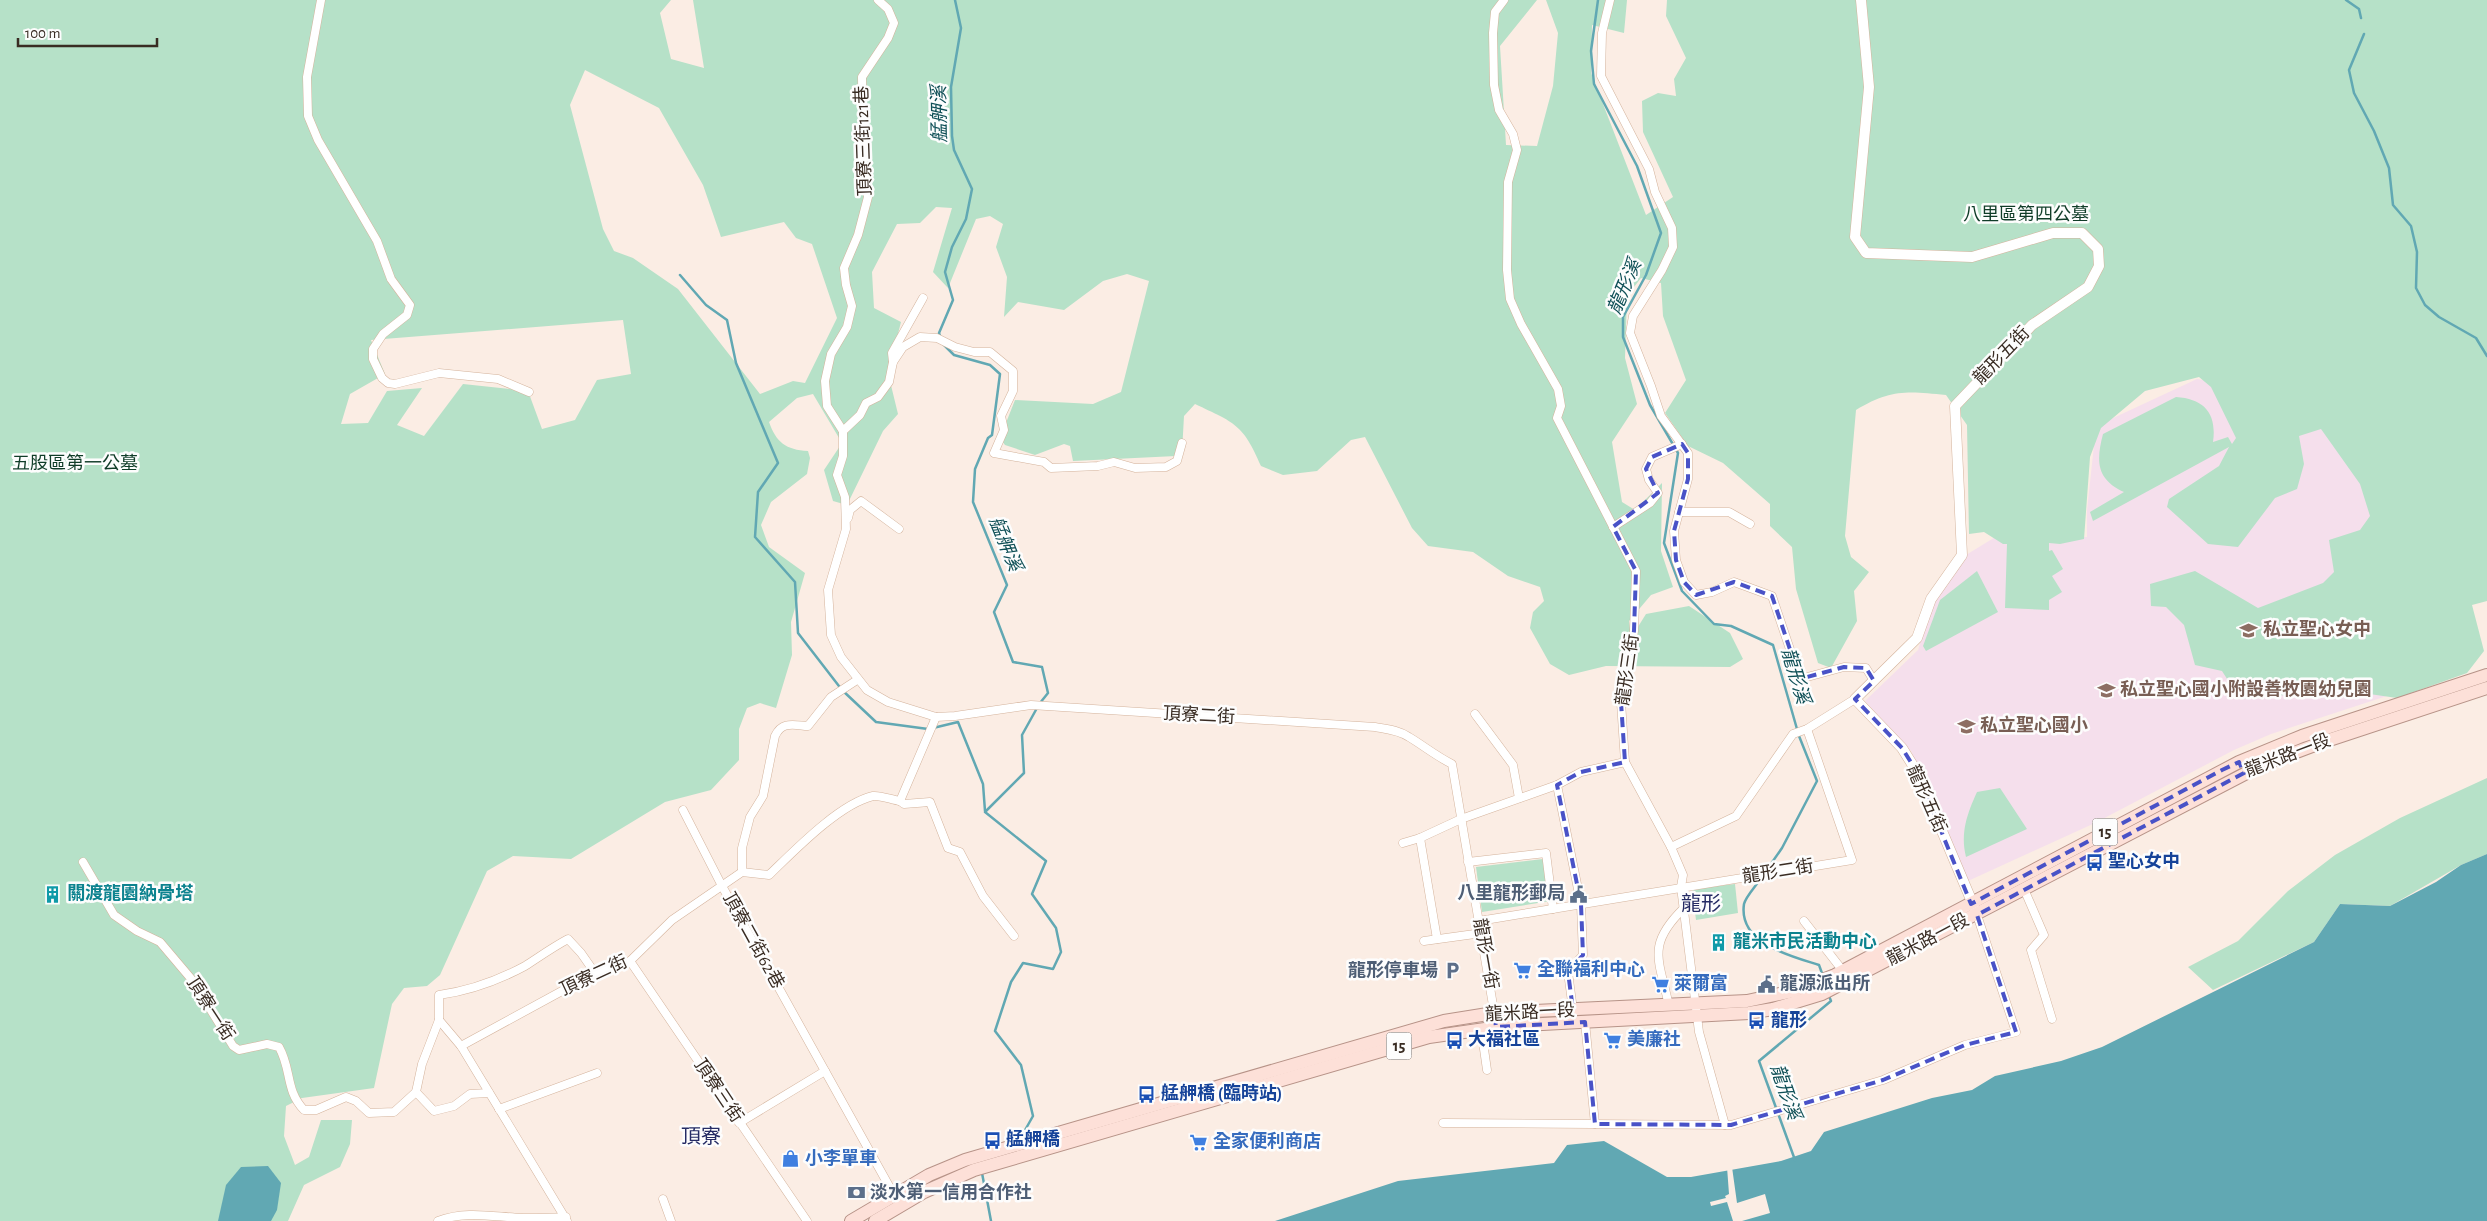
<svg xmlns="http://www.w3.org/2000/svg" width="2487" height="1221" font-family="'Alegreya Sans','Noto Sans TC',sans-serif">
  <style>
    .education { fill: #f5dfec }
    .green { fill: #b6e1c8; fill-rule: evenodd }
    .water { fill: #61a8b3 }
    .pier { fill: #fbede4 }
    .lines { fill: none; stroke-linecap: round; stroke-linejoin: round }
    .stream { stroke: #61a8b3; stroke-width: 2.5 }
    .minor-casing { stroke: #d4b39c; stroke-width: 9 }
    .tertiary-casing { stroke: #d4b39c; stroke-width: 11 }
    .primary-casing { stroke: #b79388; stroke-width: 14 }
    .minor { stroke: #fff; stroke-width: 8 }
    .tertiary { stroke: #fff; stroke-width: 10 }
    .primary { stroke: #fde0d8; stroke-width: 12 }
    .marked { fill: none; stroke: #4952c7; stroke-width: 4; stroke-dasharray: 10 6; stroke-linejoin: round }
    .labels { text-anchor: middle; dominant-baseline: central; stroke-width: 5; stroke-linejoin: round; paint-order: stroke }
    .shield { fill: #fdfdfd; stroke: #746b64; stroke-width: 1 }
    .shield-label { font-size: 16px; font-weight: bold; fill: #392c23 }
    .street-label { font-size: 18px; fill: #392c23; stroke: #fdfdfd }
    .park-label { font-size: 18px; fill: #103d28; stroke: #fdfdfd }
    .education-label { font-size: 18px; font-weight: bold; fill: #785e54; stroke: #fdfdfd; text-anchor: start }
    .transit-label { font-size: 18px; font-weight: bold; fill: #164399; stroke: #fdfdfd; text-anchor: start }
    .culture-label { font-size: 18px; font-weight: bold; fill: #0d838f; stroke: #fdfdfd; text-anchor: start }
    .service-label { font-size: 18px; font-weight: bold; fill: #4e5e75; stroke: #fdfdfd; text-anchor: end }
    .shop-label { font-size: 18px; font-weight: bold; fill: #366cbe; stroke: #fdfdfd; text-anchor: start }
    .water-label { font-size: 19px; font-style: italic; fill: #105057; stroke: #fdfdfd }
    .quarter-label { font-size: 20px; fill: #252b64; stroke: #fdfdfd }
  </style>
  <rect width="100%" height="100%" fill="#fbede4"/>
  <polygon class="education" points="2197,379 2361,407 2402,691 2271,734 2234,750 2095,823 1968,881 1911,751 1865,701 1918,650 1932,605 1966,555 1997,536 2087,537 2087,511 2096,426"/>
  <g class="green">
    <path d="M0 0H671L660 13 671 59 704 68 693 0H1537L1500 46 1506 145 1537 146 1553 86 1558 33 1546 0H1627L1624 33 1592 25 1591 73 1646 215 1673 197 1643 132 1642 101 1658 93 1676 96 1674 79 1686 58 1666 16 1667 0H2487V601L2472 605 2484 651 2467 673 2397 698 2342 690 2240 699 2222 671 2195 665 2184 625 2166 607 2151 606 2150 584 2195 571 2258 608 2323 583 2334 572 2329 540 2360 530 2370 516 2360 484 2321 429 2299 436 2304 464 2297 489 2275 498 2238 547 2208 544 2167 507 2169 499 2219 466 2229 447 2093 521 2090 512 2124 492C2096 479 2096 461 2103 434L2176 397C2205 399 2217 414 2213 442L2228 437 2232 444 2236 438 2211 387 2199 377 2145 391 2101 428 2090 457 2084 539 2060 544 2049 543V551L2052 550 2063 569 2052 576 2062 592 2049 600V610L2005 608 2007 544H2003L1984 532 1969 534 1967 425 1946 395C1908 391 1890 389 1856 410L1845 536 1851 557 1869 572 1854 591 1857 621 1831 668 1818 663 1796 589 1792 547 1770 526V504L1723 463 1688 446 1665 413 1686 380 1663 316 1661 283 1641 278 1627 296 1625 358 1637 404 1612 442 1622 502 1635 510 1662 483 1661 551 1673 587 1651 595 1629 621 1631 638 1646 614 1689 606 1730 633 1743 659 1730 667 1606 666 1569 675 1550 664 1530 628 1533 612 1544 601 1540 587 1508 576 1473 552 1428 546 1412 528 1365 437 1351 440 1317 471 1283 475 1261 466C1243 424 1235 423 1195 404L1184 416 1182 452 1176 456 1073 461 1070 446 1064 444 1035 455 1005 445 1000 438 1015 400 1093 404 1121 392 1149 281 1127 274 1103 281 1064 310 1018 302 1004 317 1007 277 996 247 1003 224 990 216 976 219 948 288 933 272 952 208 936 207 920 223 897 224 872 272 874 308 901 322 888 373 898 414 883 431 847 505 833 501 824 470 842 443 813 394 797 398 769 422C776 442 786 450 808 451L810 458 807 474 771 502 761 525 769 547 805 573 791 622 792 655 776 708 760 703 747 708 739 729V760L711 790 665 802 571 859 513 856 487 871 440 975 427 986 404 988 392 1004 374 1088 302 1098 286 1106 284 1136 295 1165 309 1157 321 1120H352L350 1144 340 1167 304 1185 288 1221H0ZM585 70 659 108 703 185 721 237 784 222 796 238 812 244 837 318 805 383 793 381 760 394 678 289 633 258 614 251 603 229 570 105ZM623 320 631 374 597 380 575 420 542 429 528 391 463 384 424 436 397 425 422 388 387 391 368 423 341 424 350 394 385 374 371 340Z"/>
    <polygon points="1977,571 1998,612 1926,651 1923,646 1940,600"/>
    <polygon points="2487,778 2487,854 2461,865 2390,906 2340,904 2314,942 2213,990 2188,967 2238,941 2288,891 2335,855 2400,818"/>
    <path d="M2000 788 2027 829 1966 857C1960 833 1967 814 1977 792Z"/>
    <polygon points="1543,859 1550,901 1482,912 1476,867"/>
    <polygon points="1735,884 1738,913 1696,920 1692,889"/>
  </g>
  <g class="water">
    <polygon points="2487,854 2487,1221 1275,1221 1398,1181 1554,1163 1567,1145 1604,1141 1667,1177 1691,1177 1781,1161 1811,1151 1824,1132 1932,1098 1972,1090 1995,1076 2061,1061 2102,1047 2314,942 2340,904 2390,906 2436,882 2461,865"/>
    <polygon points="268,1166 281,1183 277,1210 271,1221 218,1221 226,1185 241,1167"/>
  </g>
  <polygon class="pier" points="1727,1167 1732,1167 1737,1203 1765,1194 1770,1213 1742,1221 1733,1221 1727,1202 1711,1206 1710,1202 1726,1198 1725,1196 1729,1194"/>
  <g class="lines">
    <g class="stream">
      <polyline points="1598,0 1591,51 1594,84 1637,166 1661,233 1646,275 1623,317 1623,337 1650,405 1678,453 1664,543 1682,591 1714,624 1731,626 1773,645 1799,736 1817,781 1782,848 1766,871"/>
      <polyline points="2346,0 2359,9 2361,18"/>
      <polyline points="2364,34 2349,70 2354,93 2374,131 2389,168 2393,205 2411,226 2417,252 2416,288 2425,305 2439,317 2476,338 2487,356"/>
      <polyline points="680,275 706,305 727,320 736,363 778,463 758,492 755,537 795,582 798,633 842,690 876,722 928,729"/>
      <polyline points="940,336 939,333 953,300 945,272 952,247 966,219 972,189 954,150 952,136 951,87 961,28 955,0"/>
      <polyline points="943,344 954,355 990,365 1000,374 992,435 988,438 975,469 973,502 1007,585 994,612 1013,662 1042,667 1048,693 1040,703"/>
      <polyline points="933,728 958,722 983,784 985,811"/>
      <path d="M1761 878C1757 885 1746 896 1744 904 1738 944 1791 956 1819 965L1823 976"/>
      <polyline points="1020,1139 1033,1116 1021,1065 995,1031 1011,982 1023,963 1053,969 1061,952 1056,928 1032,894 1046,861 985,812 1024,773 1022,735 1037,708"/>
      <polyline points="1795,1160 1759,1061 1831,1001 1829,996"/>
      <polyline points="982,1173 991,1221"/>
    </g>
    <defs>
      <g id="minor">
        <polyline points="321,0 307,77 308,116 318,140 377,241 391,279 410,305 407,315 383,334 373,349 373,359 382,378 388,383 395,384 439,373 498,379 529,392"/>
        <path d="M878 0 888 9 894 23 888 38 862 77 863 163 868 197 858 235 844 268 846 285 852 306 847 327 831 354 825 381 827 406 843 431V456L837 475 845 497 846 529 828 590 831 635 841 657 867 690 888 702 936 717 955 716 1031 705 1375 727C1386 729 1399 730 1409 737 1424 746 1436 756 1452 764L1495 1017"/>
        <polyline points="1504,0 1495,12 1493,33 1494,85 1499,110 1513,134 1517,150 1508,182 1507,270 1510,299 1521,324 1558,389 1561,406 1557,418 1636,571 1634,631 1621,702 1625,762 1671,847 1683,875 1681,887 1699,1032 1725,1125"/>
        <polyline points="1610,0 1602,33 1601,76 1649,169 1655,192 1672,228 1673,247 1662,270 1633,316 1630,333 1651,386 1661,416 1688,453 1688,479 1674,531 1676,560 1684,582 1696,595 1712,592 1734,582 1772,596 1800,679 1844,667 1866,668 1874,681"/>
        <polyline points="893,362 892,353 923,298"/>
        <polyline points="843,431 860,415 866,403 878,397 889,382 893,362 903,347 920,337 937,338 955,347 974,352 990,352 1013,371 1013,391 1001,416 1004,430 994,453 1044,462 1051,468 1098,466 1114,462 1135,468 1166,467 1177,461 1182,443"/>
        <polyline points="1679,512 1729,512 1750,524"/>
        <polyline points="848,518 850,510 861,501 899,529"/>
        <polyline points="1613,527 1650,503 1658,493 1649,480 1646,469 1652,457 1682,444"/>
        <polyline points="1475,714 1513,765 1519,798"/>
        <polyline points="1557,785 1581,904 1583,955 1568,972 1573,1010"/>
        <polyline points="900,801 904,804 930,802 948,848 960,852 983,896 1014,936"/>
        <polyline points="683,810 722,886 825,1071"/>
        <polyline points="1420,838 1437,939"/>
        <polyline points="1403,843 1420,838 1461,819 1557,785 1581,772 1625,762"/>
        <polyline points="1671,847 1736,816 1793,734 1807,729 1855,699"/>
        <path d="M83 862 114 915 137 931 160 942 193 981 233 1046 239 1050 267 1044 279 1047C292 1070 285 1090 304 1110H316L346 1097 356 1101 369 1113 394 1112 416 1092"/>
        <polyline points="1468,862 1546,853 1553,909"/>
        <path d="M742 872V848L750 817 763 796 775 736C782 721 793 725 808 726L831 697 857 680"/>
        <polyline points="2024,889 2044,935 2031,950 2052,1019"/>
        <polyline points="1479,921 1852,860 1807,729"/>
        <polyline points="1804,921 1843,971"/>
        <polyline points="1424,941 1482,933"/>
        <polyline points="630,961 807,1221"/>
        <path d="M1669 1006C1659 959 1646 945 1684 908"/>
        <polyline points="439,1020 461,1046 567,1221"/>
        <polyline points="1585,1022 1595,1124"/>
        <polyline points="1481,1028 1487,1070"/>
        <path d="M461 1046 595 973 630 961 672 920 742 872 769 875C794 851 839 804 873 796 881 795 892 800 900 801L936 717"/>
        <path d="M489 1093 470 1094 454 1106 434 1111 416 1092 422 1064 439 1020V995C468 991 499 980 525 966 539 957 553 947 568 939L581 953 595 973"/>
        <polyline points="499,1109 597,1073"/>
        <polyline points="739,1123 825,1071 894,1195"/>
        <polyline points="1443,1123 1731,1125 1883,1080 1965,1045 2016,1032 1977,915"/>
        <polyline points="663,1199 671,1221"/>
        <path d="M438 1221C466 1210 494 1217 523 1218 537 1218 551 1218 566 1217"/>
      </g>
      <polyline id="tertiary" points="1861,0 1869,87 1855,237 1866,253 1972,257 2053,233 2082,233 2098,249 2099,266 2088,287 2032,325 1955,406 1962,555 1931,599 1917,638 1855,699 1902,748 1917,772 1975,909"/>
      <g id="primary">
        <polyline points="851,1221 929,1175 965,1160 1444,1021 1494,1013 1747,1001 1794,991 1835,975 2239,762 2302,736 2487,675"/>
        <polyline points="875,1221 924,1192 974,1170 1429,1037 1506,1026 1749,1013 1773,1009 1822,994 2262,765 2323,742 2487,688"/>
      </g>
    </defs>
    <use href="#minor" class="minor-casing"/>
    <use href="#tertiary" class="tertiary-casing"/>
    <use href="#primary" class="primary-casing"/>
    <use href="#minor" class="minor"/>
    <use href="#tertiary" class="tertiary"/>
    <use href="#primary" class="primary"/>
  </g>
  <path class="marked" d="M1682 444 1688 453V479L1674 531 1676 560 1684 582 1696 595 1734 582 1772 596 1800 679 1844 667 1866 668 1874 681 1855 699 1902 748 1917 772 1971 904 2222 770 2239 762 2244 773 1977 915 2016 1032 1965 1045 1883 1080 1731 1125 1595 1124 1585 1022 1496 1027 1494 1013 1573 1010 1568 972 1583 955 1581 904 1557 785 1581 772 1625 762 1621 702 1634 631 1636 571 1613 527 1658 493 1646 469 1652 457Z"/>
  <defs>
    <symbol id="school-bare" viewBox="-9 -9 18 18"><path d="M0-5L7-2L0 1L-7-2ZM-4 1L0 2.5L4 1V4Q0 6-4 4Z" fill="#8d6e63" stroke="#fdfdfd" stroke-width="2.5" paint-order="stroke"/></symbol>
    <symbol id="bus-bare" viewBox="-9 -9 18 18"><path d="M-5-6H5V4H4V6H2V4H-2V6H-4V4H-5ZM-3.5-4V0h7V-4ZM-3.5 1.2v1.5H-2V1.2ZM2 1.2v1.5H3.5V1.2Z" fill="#1a4fb4" stroke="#fdfdfd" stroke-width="2.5" paint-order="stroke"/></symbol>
    <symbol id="building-bare" viewBox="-9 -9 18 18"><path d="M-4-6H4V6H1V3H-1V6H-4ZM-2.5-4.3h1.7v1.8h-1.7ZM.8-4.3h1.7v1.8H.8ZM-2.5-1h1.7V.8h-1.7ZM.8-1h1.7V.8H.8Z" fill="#0f9aa8" stroke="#fdfdfd" stroke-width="2.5" paint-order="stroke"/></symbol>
    <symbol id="civic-bare" viewBox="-9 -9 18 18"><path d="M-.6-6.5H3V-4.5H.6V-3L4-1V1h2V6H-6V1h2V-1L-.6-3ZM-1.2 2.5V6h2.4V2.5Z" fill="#5c6f8a" stroke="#fdfdfd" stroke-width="2.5" paint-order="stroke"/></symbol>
    <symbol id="supermarket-bare" viewBox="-9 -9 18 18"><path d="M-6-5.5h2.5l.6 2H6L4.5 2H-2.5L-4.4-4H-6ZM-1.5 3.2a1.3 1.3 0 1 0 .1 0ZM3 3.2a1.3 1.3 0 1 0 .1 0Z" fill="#3f7fe0" stroke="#fdfdfd" stroke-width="2.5" paint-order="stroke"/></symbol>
    <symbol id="parking-bare" viewBox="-9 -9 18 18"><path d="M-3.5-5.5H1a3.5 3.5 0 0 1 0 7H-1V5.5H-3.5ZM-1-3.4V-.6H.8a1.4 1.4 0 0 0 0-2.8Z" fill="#5c6f8a" stroke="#fdfdfd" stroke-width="2.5" paint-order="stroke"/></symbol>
    <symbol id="shop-bare" viewBox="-9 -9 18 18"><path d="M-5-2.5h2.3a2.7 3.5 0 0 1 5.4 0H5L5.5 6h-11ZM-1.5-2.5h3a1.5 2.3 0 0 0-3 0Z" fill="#3f7fe0" stroke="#fdfdfd" stroke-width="2.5" paint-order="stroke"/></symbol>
    <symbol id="bank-bare" viewBox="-9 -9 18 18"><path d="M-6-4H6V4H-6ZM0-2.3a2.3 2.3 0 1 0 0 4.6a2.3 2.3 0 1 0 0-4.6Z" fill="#5c6f8a" stroke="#fdfdfd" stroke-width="2.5" paint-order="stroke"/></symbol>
  </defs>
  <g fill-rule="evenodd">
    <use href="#school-bare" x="2236" y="618" width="25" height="25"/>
    <use href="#school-bare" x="2094" y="678" width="25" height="25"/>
    <use href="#school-bare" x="1954" y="714" width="25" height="25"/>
    <use href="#bus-bare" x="2082" y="850" width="25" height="25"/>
    <use href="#building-bare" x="40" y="882" width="25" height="25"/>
    <use href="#civic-bare" x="1566" y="882" width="25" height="25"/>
    <use href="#building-bare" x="1706" y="930" width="25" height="25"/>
    <use href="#supermarket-bare" x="1510" y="958" width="25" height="25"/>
    <use href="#parking-bare" x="1440" y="958" width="25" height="25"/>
    <use href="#supermarket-bare" x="1648" y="972" width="25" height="25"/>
    <use href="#civic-bare" x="1754" y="972" width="25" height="25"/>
    <use href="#bus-bare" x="1744" y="1008" width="25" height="25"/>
    <use href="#bus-bare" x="1442" y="1028" width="25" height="25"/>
    <use href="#supermarket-bare" x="1600" y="1028" width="25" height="25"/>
    <use href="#bus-bare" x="1134" y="1082" width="25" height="25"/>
    <use href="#bus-bare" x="980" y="1128" width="25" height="25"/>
    <use href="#supermarket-bare" x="1186" y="1130" width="25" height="25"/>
    <use href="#shop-bare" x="778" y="1146" width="25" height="25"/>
    <use href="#bank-bare" x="844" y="1180" width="25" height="25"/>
  </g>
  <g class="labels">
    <g class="shield">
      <rect x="2092.5" y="818.5" width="25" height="27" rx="4"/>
      <rect x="1386.5" y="1032.5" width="25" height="27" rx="4"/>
    </g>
    <g class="shield-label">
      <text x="2105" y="832">15</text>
      <text x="1399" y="1046">15</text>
    </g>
    <g class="street-label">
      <text transform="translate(864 141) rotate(-92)">頂寮三街121巷</text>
      <text transform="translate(2002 356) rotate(-46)">龍形五街</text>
      <text transform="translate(1628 670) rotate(-82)">龍形三街</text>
      <text transform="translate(1199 716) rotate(3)">頂寮二街</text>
      <text transform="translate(2288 756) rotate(-21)">龍米路一段</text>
      <text transform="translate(1926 799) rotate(66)">龍形五街</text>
      <text transform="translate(1778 872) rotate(-9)">龍形二街</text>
      <text transform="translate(1928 940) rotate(-28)">龍米路一段</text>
      <text transform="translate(753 941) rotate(61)">頂寮二街62巷</text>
      <text transform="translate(1485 954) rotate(80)">龍形一街</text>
      <text transform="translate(594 976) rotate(-25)">頂寮二街</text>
      <text transform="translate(210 1009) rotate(57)">頂寮一街</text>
      <text transform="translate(1530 1013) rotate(-3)">龍米路一段</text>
      <text transform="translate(718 1091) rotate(56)">頂寮三街</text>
    </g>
    <g class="park-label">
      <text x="2026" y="215">八里區第四公墓</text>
      <text x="75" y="464">五股區第一公墓</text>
    </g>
    <g class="education-label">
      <text x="2263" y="630">私立聖心女中</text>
      <text x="2120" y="690">私立聖心國小附設善牧園幼兒園</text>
      <text x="1980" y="726">私立聖心國小</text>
    </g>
    <g class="transit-label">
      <text x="2108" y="862">聖心女中</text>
      <text x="1771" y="1021">龍形</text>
      <text x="1468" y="1040">大福社區</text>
      <text x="1161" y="1094">艋舺橋 (臨時站)</text>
      <text x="1006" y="1140">艋舺橋</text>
    </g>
    <g class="culture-label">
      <text x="67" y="894">關渡龍園納骨塔</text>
      <text x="1733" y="942">龍米市民活動中心</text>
    </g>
    <g class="service-label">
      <text x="1565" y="894">八里龍形郵局</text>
      <text x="1438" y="971">龍形停車場</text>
      <text x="1780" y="984" text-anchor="start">龍源派出所</text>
      <text x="870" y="1193" text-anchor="start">淡水第一信用合作社</text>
    </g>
    <g class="shop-label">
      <text x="1537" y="970">全聯福利中心</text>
      <text x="1674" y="984">萊爾富</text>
      <text x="1627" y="1040">美廉社</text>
      <text x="1213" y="1142">全家便利商店</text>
      <text x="805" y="1159">小李單車</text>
    </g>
    <g class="water-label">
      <text transform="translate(940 114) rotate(-91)">艋舺溪</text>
      <text transform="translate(1625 287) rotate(-67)">龍形溪</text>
      <text transform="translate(1005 544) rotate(68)">艋舺溪</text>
      <text transform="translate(1795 676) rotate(73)">龍形溪</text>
      <text transform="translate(1785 1092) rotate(71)">龍形溪</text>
    </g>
    <g class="quarter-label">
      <text x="1701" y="904">龍形</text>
      <text x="701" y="1137">頂寮</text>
    </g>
  </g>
  <path d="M18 38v8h139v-8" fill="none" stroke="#392c23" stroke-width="2.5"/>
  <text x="25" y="38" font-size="15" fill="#392c23" stroke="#fdfdfd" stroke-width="4" paint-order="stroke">100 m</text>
</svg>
